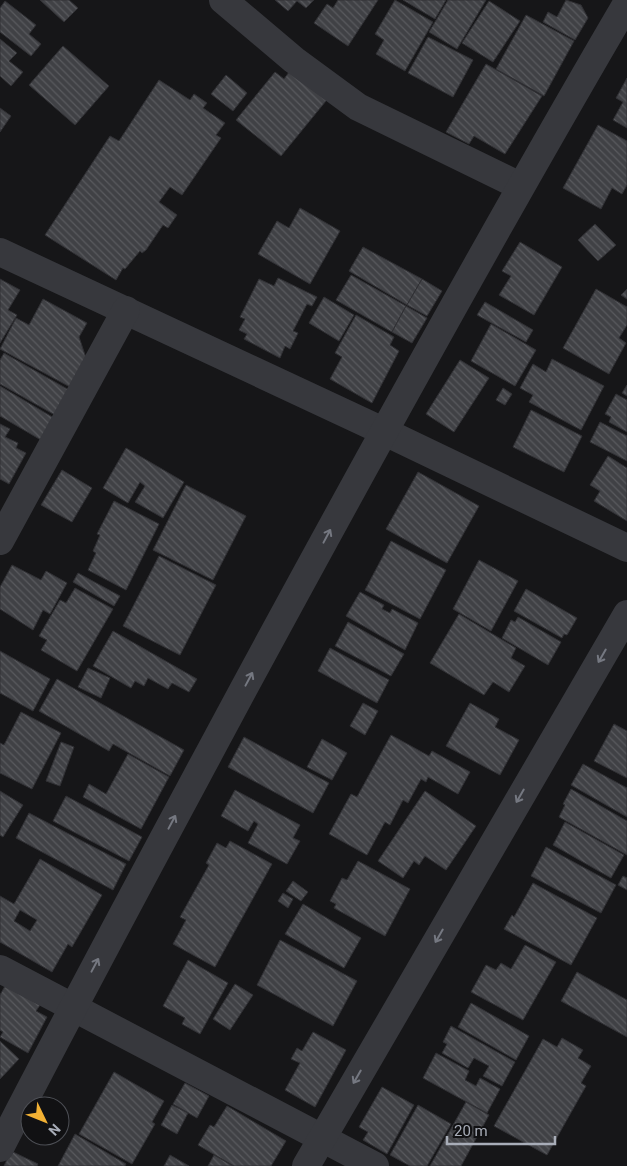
<svg xmlns="http://www.w3.org/2000/svg" width="627" height="1166" font-family="Roboto,sans-serif">
  <style>
    .building { fill: url(#building-back-hatch); stroke: #303034; fill-rule: evenodd }
    .lines { fill: none; stroke-linecap: round; stroke-linejoin: round }
    .street { stroke: #37383d; stroke-width: 28 }
    .oneway { stroke: #757881 }
  </style>
  <defs>
    <pattern id="building-back-hatch" width="6" height="6" patternUnits="userSpaceOnUse" patternTransform="scale(1.25)"><rect width="6" height="6" fill="#404145"/><path d="M-1 5l2 2M0 0l6 6M5-1l2 2" fill="none" stroke="#595a5e"/></pattern>
  </defs>
  <rect width="100%" height="100%" fill="#161618"/>
  <g class="building">
    <polygon points="40,0 69,0 78,8 64,22"/>
    <polygon points="275,0 314,0 306,8 297,1 288,11"/>
    <polygon points="338,0 378,0 348,46 314,23 327,4 333,8"/>
    <polygon points="395,0 433,22 405,71 376,54 384,40 375,34"/>
    <polygon points="403,0 446,0 435,19"/>
    <polygon points="448,0 486,0 457,49 429,32"/>
    <polygon points="566,0 581,5 588,18 575,40 543,22 548,12 557,17"/>
    <polygon points="5,1 36,25 29,34 41,44 31,56 0,32 0,8"/>
    <polygon points="489,1 520,21 493,62 462,43"/>
    <polygon points="526,15 574,41 544,96 496,69"/>
    <polygon points="428,37 473,60 453,97 408,73"/>
    <polygon points="0,39 17,53 9,61 23,72 11,86 0,76"/>
    <polygon points="63,46 109,86 75,125 29,85"/>
    <polygon points="486,64 542,96 505,154 474,136 469,144 446,132"/>
    <polygon points="292,68 330,96 281,156 236,120 275,72 284,79"/>
    <polygon points="226,75 247,93 233,111 211,94"/>
    <polygon points="627,78 627,128 613,120 623,102 616,98"/>
    <polygon points="159,80 190,100 194,94 207,103 203,108 225,123 216,135 221,138 182,195 170,187 159,202 177,215 168,228 163,225 146,250 142,253 140,251 125,269 123,268 116,280 45,235 110,136 119,141"/>
    <polygon points="0,108 11,116 0,132"/>
    <polygon points="598,125 627,141 627,185 622,194 612,188 601,209 563,188"/>
    <polygon points="300,208 340,231 310,284 258,254 277,221 289,228"/>
    <polygon points="595,224 616,245 598,261 578,240"/>
    <polygon points="520,242 562,267 534,315 499,295 511,276 502,271"/>
    <polygon points="363,247 422,279 407,305 349,271"/>
    <polygon points="351,275 406,306 392,332 336,300"/>
    <polygon points="278,278 317,297 312,306 307,304 293,331 298,333 290,349 285,346 280,358 244,339 247,334 239,330 245,319 240,317 259,279 274,286"/>
    <polygon points="0,279 20,290 8,310 17,315 0,343"/>
    <polygon points="422,279 442,291 427,316 407,305"/>
    <polygon points="596,289 627,307 627,325 619,338 626,343 609,374 563,348"/>
    <polygon points="627,289 627,299 621,295"/>
    <polygon points="324,297 354,315 339,341 309,323"/>
    <polygon points="43,299 87,323 79,337 86,358 70,387 0,349 16,318 29,325"/>
    <polygon points="485,302 533,330 526,342 477,315"/>
    <polygon points="406,306 427,318 412,343 392,332"/>
    <polygon points="356,315 394,337 390,345 399,351 372,403 330,379 342,357 335,353"/>
    <polygon points="491,324 536,350 515,386 471,361"/>
    <polygon points="4,353 69,390 55,415 0,384 0,360"/>
    <polygon points="552,359 604,386 581,430 529,402 533,395 520,388 533,364 546,372"/>
    <polygon points="460,360 489,378 454,432 426,414"/>
    <polygon points="627,385 627,396 622,393"/>
    <polygon points="0,386 54,418 41,440 0,416"/>
    <polygon points="503,388 512,394 505,405 496,400"/>
    <polygon points="616,394 627,400 627,432 609,422 611,417 605,414"/>
    <polygon points="531,410 582,436 564,472 513,447"/>
    <polygon points="600,422 627,436 627,461 590,442"/>
    <polygon points="0,424 10,429 5,437 18,443 16,448 26,453 9,484 0,479"/>
    <polygon points="126,448 184,482 163,518 135,502 145,486 140,482 128,503 103,488"/>
    <polygon points="608,456 627,468 627,521 594,501 600,491 590,485"/>
    <polygon points="62,470 92,488 72,522 41,505"/>
    <polygon points="418,472 479,506 447,563 386,529"/>
    <polygon points="186,485 246,516 213,580 153,550"/>
    <polygon points="114,501 159,524 126,590 88,570 96,553 93,551 100,535 97,534"/>
    <polygon points="391,541 446,570 420,619 365,590"/>
    <polygon points="159,556 216,585 180,655 123,626"/>
    <polygon points="479,560 518,581 491,631 453,609"/>
    <polygon points="12,565 41,580 46,571 67,583 50,614 43,610 33,630 0,609 0,587"/>
    <polygon points="78,573 120,596 114,606 73,582"/>
    <polygon points="75,588 113,609 77,671 41,650 47,640 39,636 60,600 66,603"/>
    <polygon points="526,589 577,618 567,635 564,634 562,638 514,611"/>
    <polygon points="360,592 384,605 382,609 390,613 392,609 418,623 405,650 346,616"/>
    <polygon points="459,614 516,648 511,658 525,666 509,692 493,682 484,695 430,663"/>
    <polygon points="518,617 561,642 548,665 502,638 511,620 515,622"/>
    <polygon points="348,622 404,654 391,676 335,646"/>
    <polygon points="113,631 197,679 189,692 172,683 168,689 148,678 144,686 135,681 131,688 93,666"/>
    <polygon points="330,648 389,680 377,703 318,671"/>
    <polygon points="0,651 50,679 33,711 0,693"/>
    <polygon points="88,668 110,678 101,698 78,687"/>
    <polygon points="57,679 184,750 170,776 113,744 109,751 39,711"/>
    <polygon points="363,703 378,711 365,735 350,726"/>
    <polygon points="470,703 499,719 495,727 519,740 500,775 446,746"/>
    <polygon points="21,712 61,733 32,789 0,773 0,743 4,745"/>
    <polygon points="614,724 627,731 627,778 594,761"/>
    <polygon points="391,735 429,756 432,751 470,772 458,794 428,777 426,782 421,779 408,803 403,800 390,825 385,822 367,855 329,834 351,794 357,797"/>
    <polygon points="244,737 329,783 313,813 228,767"/>
    <polygon points="322,739 347,753 332,780 307,767"/>
    <polygon points="61,742 74,747 60,786 46,781"/>
    <polygon points="128,754 169,777 141,829 83,797 89,784 106,794"/>
    <polygon points="583,764 627,788 627,817 571,785"/>
    <polygon points="571,789 627,821 627,855 559,817 565,805 563,804"/>
    <polygon points="235,790 300,825 293,838 300,841 287,864 248,843 258,824 254,821 248,831 221,816"/>
    <polygon points="0,791 23,805 3,837 0,835"/>
    <polygon points="425,791 476,826 446,870 425,856 419,865 414,861 403,878 378,861"/>
    <polygon points="66,796 142,837 129,861 53,821"/>
    <polygon points="29,813 126,864 113,890 16,838"/>
    <polygon points="565,822 624,855 611,878 553,845"/>
    <polygon points="230,841 272,864 215,967 173,944 186,920 180,917 209,865 206,863 217,843 226,848"/>
    <polygon points="546,847 616,885 601,913 531,876"/>
    <path d="M40 859 102 895 72 947 68 944 52 972 0 942V896L14 904ZM20 910 37 920 30 931 14 921Z"/>
    <polygon points="358,861 410,889 385,936 334,908 336,904 330,901 342,878 347,880"/>
    <polygon points="623,876 627,878 627,890 618,885"/>
    <polygon points="293,881 308,892 301,901 286,891"/>
    <polygon points="533,883 597,918 571,965 504,929 512,915 514,917"/>
    <polygon points="283,893 293,899 288,908 278,901"/>
    <polygon points="303,904 361,938 344,968 285,934"/>
    <polygon points="280,940 357,981 333,1026 257,985"/>
    <polygon points="525,945 556,962 523,1020 471,992 486,965 496,970 501,963 511,969"/>
    <polygon points="188,960 228,983 200,1034 182,1024 185,1018 163,1006"/>
    <polygon points="577,972 627,1000 627,1037 561,1001"/>
    <polygon points="235,984 253,995 230,1030 213,1019"/>
    <polygon points="5,986 40,1005 36,1011 47,1017 28,1053 0,1037 3,1032 0,1030 0,995"/>
    <polygon points="471,1003 529,1036 516,1060 458,1027"/>
    <polygon points="451,1026 515,1062 502,1086 483,1076 489,1066 474,1058 468,1068 442,1053 447,1044 443,1042"/>
    <polygon points="313,1032 346,1050 315,1107 285,1090 300,1063 291,1059 297,1048 302,1051"/>
    <polygon points="562,1038 583,1050 578,1058 591,1066 581,1083 586,1086 547,1155 494,1126 543,1039 557,1047"/>
    <polygon points="0,1041 19,1059 0,1079"/>
    <polygon points="436,1053 469,1071 465,1080 476,1086 480,1078 500,1089 487,1113 423,1078"/>
    <polygon points="114,1072 164,1101 152,1122 155,1124 132,1164 79,1134"/>
    <polygon points="185,1083 209,1096 197,1118 173,1104"/>
    <polygon points="382,1087 414,1105 387,1154 363,1140 368,1132 359,1127"/>
    <polygon points="466,1102 489,1115 461,1166 430,1166"/>
    <polygon points="172,1105 188,1113 177,1134 161,1125"/>
    <polygon points="418,1105 451,1124 427,1166 410,1166 390,1155"/>
    <polygon points="227,1106 286,1141 271,1166 234,1166 198,1145 210,1125 214,1127"/>
    <polygon points="75,1134 126,1164 125,1166 58,1166"/>
    <polygon points="11,1151 38,1164 37,1166 4,1166"/>
    <polygon points="170,1155 189,1166 164,1166"/>
    <polygon points="214,1155 233,1166 208,1166"/>
  </g>
  <g class="lines">
    <g class="street">
      <polyline points="223,0 294,60 358,107 520,186"/>
      <polyline points="0,252 383,431 627,548"/>
      <polyline points="0,541 126,310"/>
      <polyline points="0,969 375,1166"/>
      <path d="M0 1148C79 994 161 843 243 690 368 459 494 230 627 3"/>
      <polyline points="306,1166 627,614"/>
    </g>
  </g>
  <defs><path id="oneway-shaft" d="M-6 0H5M1.5-3L5.5 0L1.5 3" fill="none" stroke-width="1.6" stroke-linecap="round" stroke-linejoin="round" transform="scale(1.25)"/></defs>
  <g class="oneway">
    <use href="#oneway-shaft" transform="translate(327 536) rotate(-62)"/>
    <use href="#oneway-shaft" transform="translate(602 656) rotate(120)"/>
    <use href="#oneway-shaft" transform="translate(249 679) rotate(-62)"/>
    <use href="#oneway-shaft" transform="translate(520 796) rotate(120)"/>
    <use href="#oneway-shaft" transform="translate(172 822) rotate(-62)"/>
    <use href="#oneway-shaft" transform="translate(439 936) rotate(120)"/>
    <use href="#oneway-shaft" transform="translate(95 965) rotate(-62)"/>
    <use href="#oneway-shaft" transform="translate(357 1077) rotate(120)"/>
  </g>
  <g transform="translate(45 1121) rotate(133)"><circle r="24" fill="#111113" stroke="#4d4f55"/>
  <path d="M0-4L9 19L0 12L-9 19Z" fill="#f2b134"/>
  <text y="-8" font-size="14" font-weight="bold" text-anchor="middle" fill="#a8adb8">N</text>
  </g>
  <path d="M447 1136v8h108v-8" fill="none" stroke="#a8adb8" stroke-width="2.5"/>
  <text x="454" y="1136" font-size="15" fill="#a8adb8" stroke="#111113" stroke-width="4" paint-order="stroke">20 m</text>
</svg>
